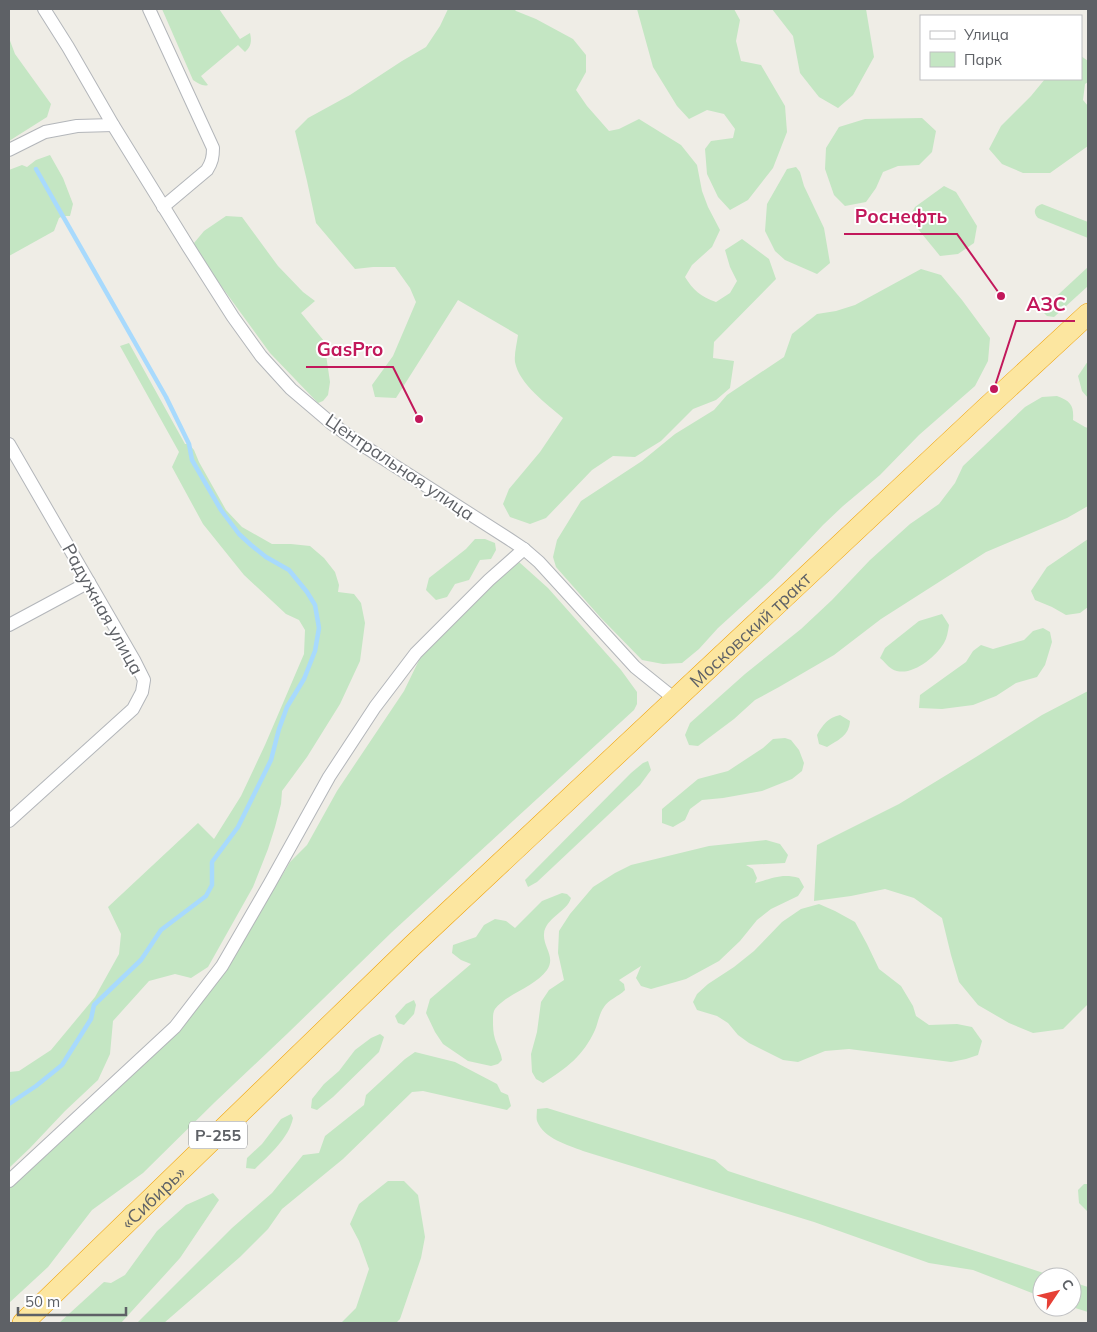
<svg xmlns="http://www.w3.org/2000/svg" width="1097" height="1332" font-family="Mulish,sans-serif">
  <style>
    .green { fill: #c4e6c3 }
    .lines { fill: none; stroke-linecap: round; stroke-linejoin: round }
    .stream { stroke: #a8dafd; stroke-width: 4.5 }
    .minor-casing { stroke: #b3b6ba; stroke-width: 14 }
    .trunk-casing { stroke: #f0a106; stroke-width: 22 }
    .minor { stroke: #fff; stroke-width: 12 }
    .trunk { stroke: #fce6a0; stroke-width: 21 }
    .labels { text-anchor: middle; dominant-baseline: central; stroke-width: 4; stroke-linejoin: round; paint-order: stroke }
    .shield { fill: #fff; stroke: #8e9094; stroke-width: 1 }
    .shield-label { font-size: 16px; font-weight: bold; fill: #5e6166 }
    .street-label { font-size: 18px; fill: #5e6166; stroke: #fff }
    .leader { fill: none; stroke: #c2185b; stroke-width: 2 }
    .callout-dot { fill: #c2185b; stroke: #fff; stroke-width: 2 }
    .callout-label { font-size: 19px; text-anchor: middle; font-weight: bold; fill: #c2185b; stroke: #fff; stroke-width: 4; stroke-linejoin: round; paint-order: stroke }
  </style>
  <rect width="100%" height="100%" fill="#efede6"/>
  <g class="green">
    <path d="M162 9H219L240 39 250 33C252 41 251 47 245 52L238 45 201 76 208 85C203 87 198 83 193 80Z"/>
    <path d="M448 9H514L516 11 536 19 573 39 586 55V72L576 90 587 106 609 131 619 129 639 119 681 145 697 165 702 191 708 207 720 230 712 247 692 265 685 277C693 290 701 297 716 302L730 293 737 281 730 267 725 250 742 239 769 259 776 279 714 342 713 358 734 361 730 388 716 400 693 409 661 441 635 457 613 456 592 470 546 518 530 524 510 517 503 504 509 489 540 452 563 418C547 404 519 384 515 362 514 354 517 343 518 335L458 300 396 398 375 397 372 385 393 356 416 302 410 288 395 267H373L355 269 316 223 307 181 295 131 308 118 350 95 402 61 426 47 440 26Z"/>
    <polygon points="637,9 734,9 740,20 736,41 741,61 761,65 785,106 787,132 773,168 748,200 730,210 718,197 707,174 705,149 711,141 733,138 735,129 724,114 707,110 689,119 677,106 653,67"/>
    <polygon points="772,9 866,9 874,57 853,95 838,108 819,97 800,73 793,36"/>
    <polygon points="9,38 15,54 51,104 47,117 9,141"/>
    <polygon points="1081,56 1088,61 1088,82 1085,84 1083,100 1088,106 1088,146 1050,173 1023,173 1002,164 989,149 1001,126 1031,96 1045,79 1081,79"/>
    <polygon points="922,118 936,131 932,152 919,165 898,166 883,172 876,188 866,202 845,206 834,195 825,169 826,148 839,127 865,119"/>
    <polygon points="50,155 63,178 73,204 70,216 63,216 59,218 54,231 9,256 9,170 22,165 27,167 36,160"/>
    <polygon points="796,167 800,172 804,186 824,228 830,263 817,274 785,260 775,251 765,231 767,204 787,169"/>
    <polygon points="944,186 956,192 977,226 974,243 958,254 940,256 909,218 915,207"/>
    <path d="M1042 204 1088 222V238L1038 218C1032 212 1035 206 1042 204Z"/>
    <polygon points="226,216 242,217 278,266 303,292 315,301 301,313 324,341 330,382 328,395 323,401 318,403 270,353 219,283 198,254 194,243 204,231"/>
    <polygon points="1088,267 1088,286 1054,317 1047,316 1044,313 1046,306"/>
    <polygon points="921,269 941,275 962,300 990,338 988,361 975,386 919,435 880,475 843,506 823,525 773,578 718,628 699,649 682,663 663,664 642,660 601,618 556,567 553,557 557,540 581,501 642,461 675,434 714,410 727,395 784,357 792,334 817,314 836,311 855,305"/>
    <polygon points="129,343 185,444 189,444 194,450 199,462 226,510 242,527 272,544 291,544 310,546 324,558 335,572 339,585 338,592 354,594 361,603 365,623 360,661 340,704 307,757 282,791 281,804 275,827 268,849 253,887 208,967 191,978 175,974 149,981 113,1021 110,1054 98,1080 65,1111 30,1148 9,1168 9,1072 19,1071 51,1050 95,997 119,954 121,934 108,907 198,823 214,839 241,796 265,745 304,654 305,630 299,620 286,614 244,575 203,524 172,467 179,452 120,346"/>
    <polygon points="1088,361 1088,398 1082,391 1078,376"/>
    <path d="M1057 396C1071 401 1074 406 1073 420L1085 427 1088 428V506L1067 518 986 552 881 619 834 655 779 687 755 700 734 719 698 746 689 745 685 735 690 723 745 674 801 629 832 600 870 560 910 524 939 504 955 483 963 466 1025 407 1042 397Z"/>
    <polygon points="475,539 485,539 495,543 496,550 491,559 480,560 469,580 455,584 447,597 436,600 426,590 429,578 466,549"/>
    <polygon points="1088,539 1088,607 1080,613 1066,615 1052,607 1035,600 1031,591 1047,567"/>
    <polygon points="519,562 548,588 621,670 637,692 637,704 634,710 392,932 288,1033 215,1102 143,1173 92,1210 48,1267 9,1303 9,1181 193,1003 283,874 290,862 307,845 337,791 404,691 422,654 463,602"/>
    <path d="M942 614 949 625C948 631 947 638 944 643 935 658 909 679 892 669 887 666 884 661 880 658L885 648 919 621Z"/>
    <polygon points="1043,628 1050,632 1052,642 1045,665 1037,677 1016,683 996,696 973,705 942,709 919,708 920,695 966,662 973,651 981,645 993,649 1024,640 1033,631"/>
    <polygon points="1088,691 1088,1004 1063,1029 1033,1033 1009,1023 978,1005 959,982 951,955 942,918 914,898 885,889 851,896 814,901 817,845 899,804 976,757 1042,715"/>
    <path d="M840 715 850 721C849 736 838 740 827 747L819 744 817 735C823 724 828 718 840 715Z"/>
    <polygon points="785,738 791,740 799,750 804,763 802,771 792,779 762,791 723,798 702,800 690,809 685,820 673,827 662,823 662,809 698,779 728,771 763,748 773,739"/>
    <polygon points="648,761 651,770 640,785 537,882 528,887 525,880 631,773 643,763"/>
    <path d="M766 840 780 844 788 855 785 863 746 865 753 869 757 878 755 883C772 879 781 873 799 878L804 887 798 896 771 909 757 920 740 941 719 961 686 979 651 989 641 986 636 978 641 966 619 980 624 984 625 990C618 997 609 999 604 1007 599 1014 598 1023 595 1030 583 1056 567 1068 543 1083L536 1079 532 1072 531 1054 537 1032 541 1002 549 990 564 980 558 953 559 931 570 914 593 887 615 873 631 865 709 846Z"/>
    <path d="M562 893 567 894 571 898C567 912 545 918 544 934 543 947 556 957 547 970 535 987 506 994 495 1009 493 1012 493 1016 493 1020 493 1026 493 1033 495 1039 497 1046 501 1052 502 1060L498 1064 491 1066 468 1061 443 1044 435 1032 426 1013 430 999 471 964 461 960 452 953 453 945 476 937 484 925 495 919 506 921 515 928 542 901Z"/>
    <polygon points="819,904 835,911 855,922 867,944 879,969 901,986 913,1006 916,1016 929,1025 957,1024 972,1027 982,1041 978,1055 966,1059 951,1062 849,1049 825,1051 798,1062 783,1060 749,1043 738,1035 728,1023 717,1016 697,1010 693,1002 697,994 708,984 734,967 754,951 782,922 801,909"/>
    <polygon points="414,1000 416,1005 414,1014 404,1025 398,1023 395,1016 406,1004"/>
    <polygon points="380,1034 384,1037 379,1052 333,1097 317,1110 311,1108 312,1099 324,1084 339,1071 355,1050 371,1038"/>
    <polygon points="415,1052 455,1062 497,1084 501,1092 508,1095 511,1106 507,1110 423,1091 412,1092 343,1159 282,1209 268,1229 240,1257 164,1323 137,1323 232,1228 272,1193 303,1155 319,1153 325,1136 364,1105 366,1095 405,1059"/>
    <path d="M547 1108 715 1160 728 1171 1056 1277H1042V1297L973 1270 929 1263 814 1222 583 1151C568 1145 544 1139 537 1121 536 1117 537 1113 537 1109Z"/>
    <path d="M291 1114 293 1118C289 1138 269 1155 255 1169L246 1168 247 1158 262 1144 281 1119Z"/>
    <polygon points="388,1181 404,1181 418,1195 425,1237 421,1258 400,1319 396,1323 341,1323 356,1308 369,1269 359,1241 350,1224 359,1204"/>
    <polygon points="1084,1184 1088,1184 1088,1212 1079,1203 1078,1190"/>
    <polygon points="213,1193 219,1200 180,1258 121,1323 59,1323 104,1282 111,1283 125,1275 157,1231 186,1205"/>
    <polygon points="1072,1282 1088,1287 1088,1312 1072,1307"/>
  </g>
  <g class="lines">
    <polyline class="stream" points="9,1104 36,1086 62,1065 91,1019 94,1005 141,960 161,930 206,896 212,885 212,862 238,827 271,760 279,729 287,707 304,679 315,651 319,628 315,605 307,592 289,570 266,557 251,545 239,534 221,510 192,460 189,444 166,397 36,169"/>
    <defs>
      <g id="minor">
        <polyline points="44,9 68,47 113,125 189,248 233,317 261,356 291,389 331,423 356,441 509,539 524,549 539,562 635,667 676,700"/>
        <path d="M149 9 213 148C213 157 212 162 207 170L163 207"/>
        <polyline points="9,150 45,132 77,126 113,125"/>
        <polyline points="9,444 134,660 144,680 142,692 133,709 9,821"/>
        <polyline points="9,625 89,582"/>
        <polyline points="9,1181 175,1027 222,966 270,883 329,777 375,707 416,653 489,580 524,549"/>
      </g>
      <g id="trunk">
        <path id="s1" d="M23 1323 412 946 984 410 1088 314"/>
      </g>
    </defs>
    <use href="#minor" class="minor-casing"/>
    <use href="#trunk" class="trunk-casing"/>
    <use href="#minor" class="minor"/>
    <use href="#trunk" class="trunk"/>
  </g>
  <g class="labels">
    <rect class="shield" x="189" y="1121.5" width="58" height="27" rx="4"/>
    <g class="shield-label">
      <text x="218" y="1135">Р-255</text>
    </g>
    <g class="street-label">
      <text transform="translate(400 467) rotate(34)">Центральная улица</text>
      <text transform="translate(103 609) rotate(61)">Радужная улица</text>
      <text stroke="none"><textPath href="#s1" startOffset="1005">Московский тракт</textPath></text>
      <text stroke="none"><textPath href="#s1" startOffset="181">«Сибирь»</textPath></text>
    </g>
  </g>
  <path class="leader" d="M1001 296L957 234H844M994 389L1016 321H1075M419 419L393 367H306"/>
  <g class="callout-dot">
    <circle cx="1001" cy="296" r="5"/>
    <circle cx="994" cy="389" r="5"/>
    <circle cx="419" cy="419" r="5"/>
  </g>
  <g class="callout-label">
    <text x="901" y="223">Роснефть</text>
    <text x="1046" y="311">АЗС</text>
    <text x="350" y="356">GasPro</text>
  </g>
  <rect width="1097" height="1332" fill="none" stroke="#5e6166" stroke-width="20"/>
  <rect x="920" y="15" width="162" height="65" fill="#ffffff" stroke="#bfc0c2"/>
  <rect x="930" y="31" width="25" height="8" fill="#ffffff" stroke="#bfc0c2"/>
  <text x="964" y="40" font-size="15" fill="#5e6166">Улица</text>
  <rect x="930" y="52" width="25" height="15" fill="#c4e6c3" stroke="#bfc0c2"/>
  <text x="964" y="65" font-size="15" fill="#5e6166">Парк</text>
  <g transform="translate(1057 1292) rotate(55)"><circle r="24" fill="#ffffff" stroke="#bfc0c2"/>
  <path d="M0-4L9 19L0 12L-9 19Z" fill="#e64036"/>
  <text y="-8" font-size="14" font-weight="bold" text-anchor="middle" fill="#5e6166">С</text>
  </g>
  <path d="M18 1307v8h108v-8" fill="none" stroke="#5e6166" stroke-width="2.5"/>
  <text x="25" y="1307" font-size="15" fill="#5e6166" stroke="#ffffff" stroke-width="4" paint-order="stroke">50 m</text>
</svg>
